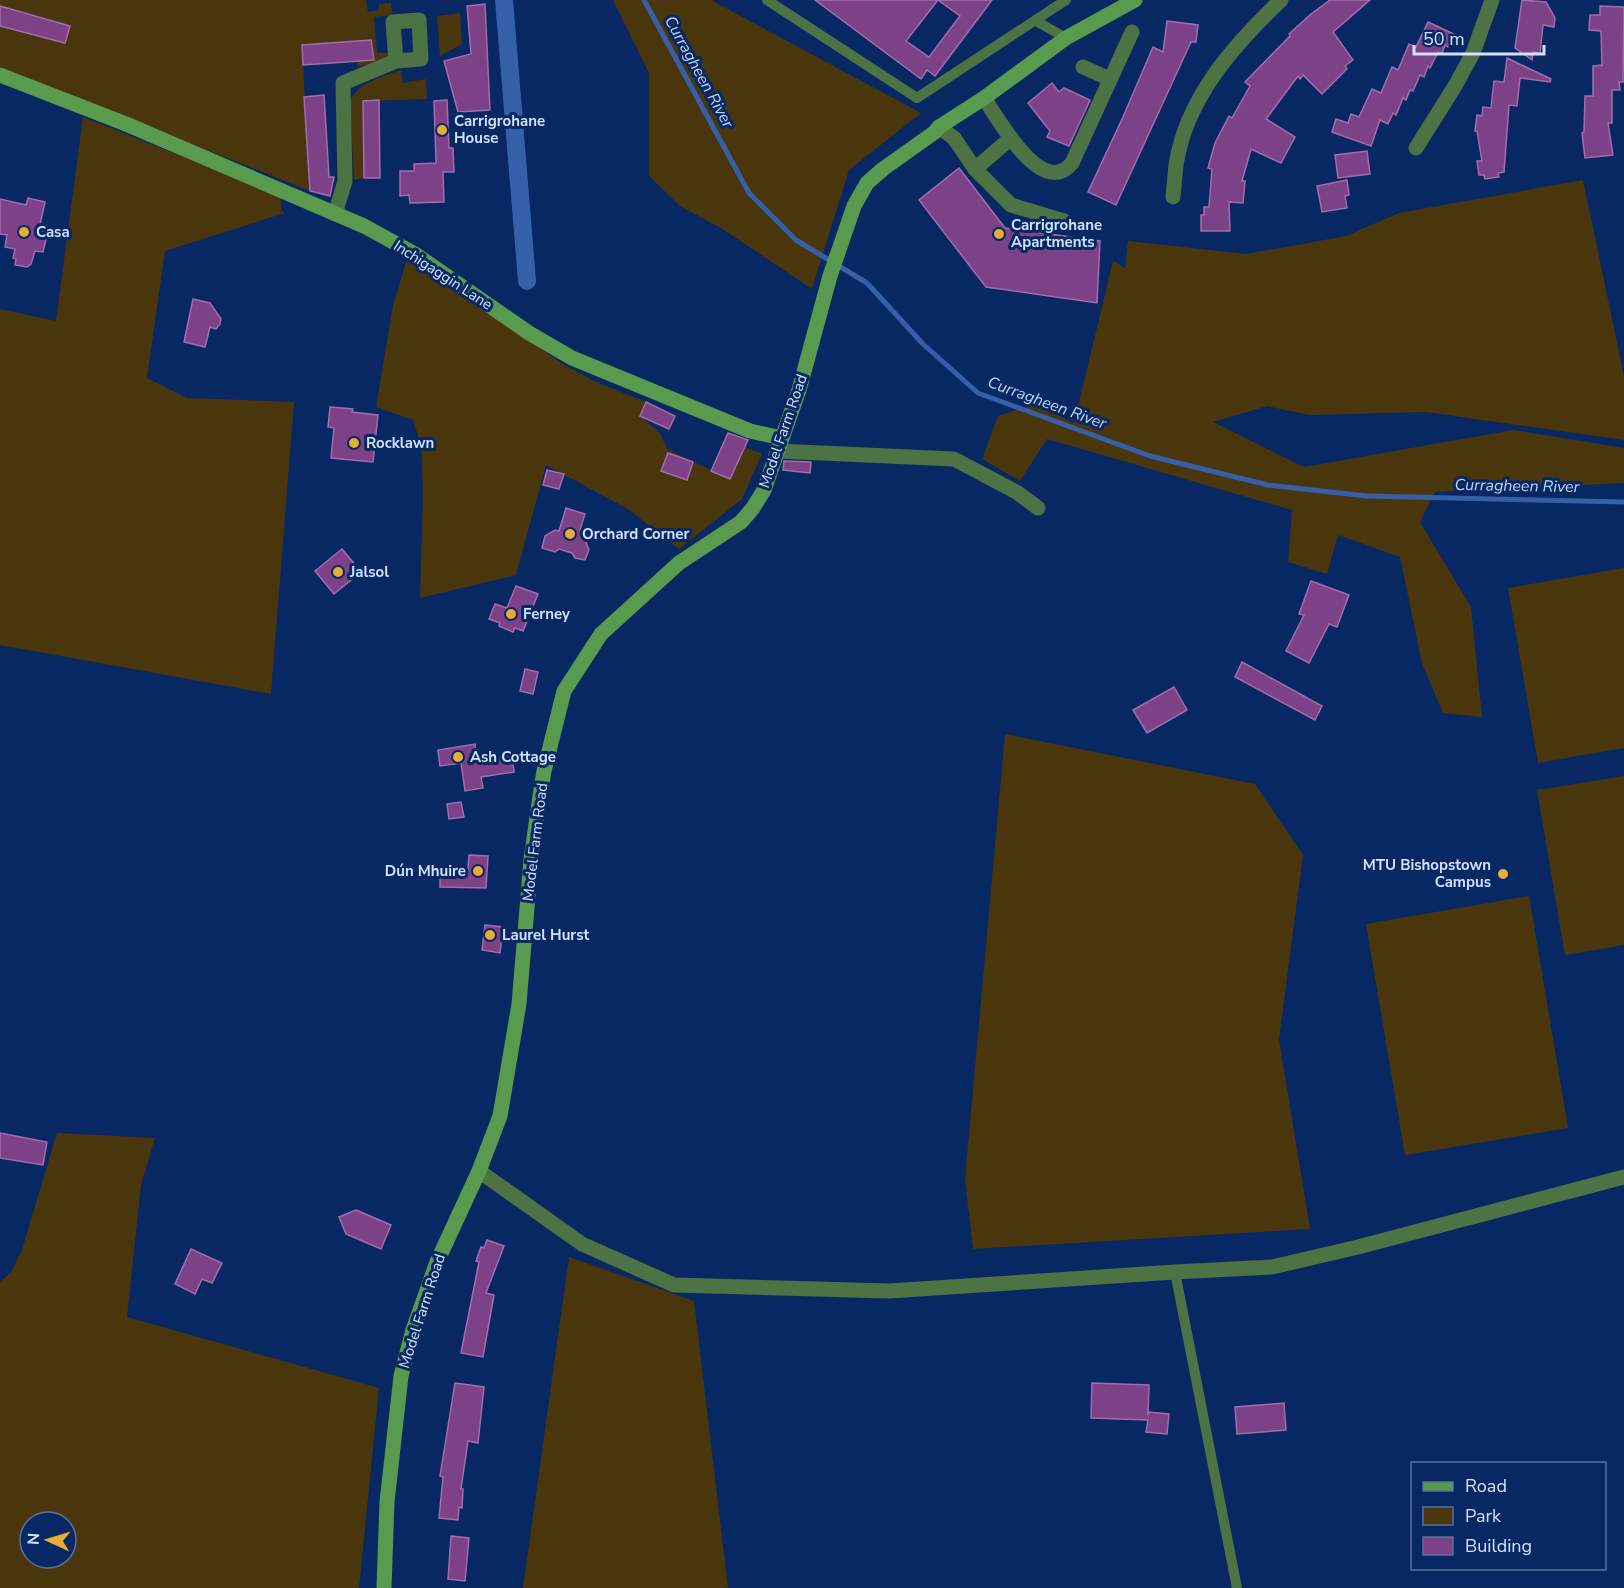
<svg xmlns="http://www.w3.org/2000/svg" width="1624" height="1588" font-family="'Nunito Sans',sans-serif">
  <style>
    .green { fill: #4a360d; fill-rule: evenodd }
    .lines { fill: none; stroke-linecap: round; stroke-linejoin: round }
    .stream { stroke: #355fa9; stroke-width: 5 }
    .canal { stroke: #355fa9; stroke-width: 18 }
    .building { fill: #7c4187; stroke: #a26dac; stroke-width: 1.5 }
    .lane { stroke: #4b7344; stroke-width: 10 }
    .street { stroke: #4b7344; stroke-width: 15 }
    .secondary { stroke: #599a4e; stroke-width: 15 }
    .poi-dot { fill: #e6ac36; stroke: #072862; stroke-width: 2 }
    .labels { text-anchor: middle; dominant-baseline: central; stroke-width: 6; stroke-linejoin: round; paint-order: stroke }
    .poi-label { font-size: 15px; font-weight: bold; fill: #d1e2ff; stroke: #072862; text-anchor: start }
    .street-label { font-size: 15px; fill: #d1e2ff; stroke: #072862 }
    .water-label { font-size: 16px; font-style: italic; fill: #bdd5fe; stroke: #072862 }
  </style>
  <rect width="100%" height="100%" fill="#072862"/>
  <g class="green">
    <polygon points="0,0 366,0 368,12 379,10 379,4 391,3 392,15 374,17 377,53 390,53 389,57 376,65 357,66 357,61 374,59 371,40 302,46 310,191 0,67"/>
    <polygon points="613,0 711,0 921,113 849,170 812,289 721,228 680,206 649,176 649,73"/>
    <polygon points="460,13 462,44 440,56 437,16"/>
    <path d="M401 70 403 83 426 79 427 99 363 101 364 178 354 180 350 100C361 81 382 77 401 70Z"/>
    <polygon points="83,117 281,196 281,210 285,213 165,251 147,378 187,398 294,402 271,694 0,645 0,310 1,309 56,321"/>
    <polygon points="1583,180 1624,376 1624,440 1426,412 1309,415 1267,406 1213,422 1304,467 1513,430 1624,448 1624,483 1435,492 1420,522 1471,607 1482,717 1443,713 1422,663 1400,557 1338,535 1327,574 1288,562 1292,510 1047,439 1020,481 982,459 998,416 1035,404 1074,423 1113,261 1125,268 1128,241 1246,254 1346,236 1399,213"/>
    <polygon points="407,259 516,331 561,363 594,381 646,402 640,416 660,433 667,449 730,479 745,447 762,454 742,499 679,549 628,509 546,465 516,575 420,598 423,493 421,444 413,420 376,407 393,305"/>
    <polygon points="1624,568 1624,748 1538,763 1508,588"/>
    <polygon points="1005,734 1255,784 1303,855 1279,1039 1310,1229 973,1249 965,1179"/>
    <polygon points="1624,776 1624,945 1565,955 1537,790"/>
    <polygon points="1529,896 1568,1128 1405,1155 1366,924"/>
    <path d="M57 1133 155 1138 141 1185 127 1317 379 1388 359 1588H0V1282L11 1272 22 1250ZM30 1522H66V1558H30Z"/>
    <polygon points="569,1257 694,1301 728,1588 523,1588"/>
  </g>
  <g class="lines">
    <polyline class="stream" points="644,0 749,193 796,240 867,283 923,344 978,393 1150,456 1268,485 1367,496 1624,502"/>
    <polyline class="canal" points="504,0 527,281"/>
  </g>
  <g class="building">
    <polygon points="815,0 938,0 906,41 929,57 960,16 938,0 992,0 935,76 927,70 921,79"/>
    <polygon points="1330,0 1370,0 1333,32 1353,60 1345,66 1347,69 1322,94 1303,75 1300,79 1298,76 1266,119 1295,137 1281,163 1251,149 1242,181 1245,181 1243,203 1229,202 1230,231 1201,231 1201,215 1204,215 1204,207 1209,207 1212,169 1208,168 1215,143 1229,116 1232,118 1250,86 1245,82 1290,36 1289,34 1311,14"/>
    <polygon points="1522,0 1546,2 1555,18 1554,27 1543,25 1540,53 1533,52 1532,60 1515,48"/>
    <polygon points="485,4 490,110 458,112 444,61 471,54 467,6"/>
    <polygon points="0,6 70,26 65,43 0,26"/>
    <polygon points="1600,6 1624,7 1623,82 1619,82 1620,90 1612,90 1612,123 1608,123 1613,155 1585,158 1582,133 1584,132 1585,96 1593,96 1593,66 1602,65 1601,31 1589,30 1590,15 1600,15"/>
    <polygon points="1167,21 1198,25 1196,42 1191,42 1116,205 1088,192 1123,117 1153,47 1163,52"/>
    <polygon points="1428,22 1454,34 1448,47 1445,45 1442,53 1438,52 1430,68 1428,66 1424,77 1420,75 1413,91 1410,90 1406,100 1403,98 1396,115 1393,113 1388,124 1380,120 1371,146 1332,132 1336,119 1348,123 1351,114 1359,117 1372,89 1381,93 1392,67 1398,70 1409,44 1416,47"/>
    <polygon points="371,40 374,60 303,65 302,45"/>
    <polygon points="1507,58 1551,79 1550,82 1520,78 1517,106 1509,105 1504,172 1498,173 1499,177 1485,179 1484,175 1479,175 1477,161 1482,161 1477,131 1475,131 1477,115 1482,116 1483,107 1491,108 1494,81 1504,82"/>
    <polygon points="1052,83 1059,92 1064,88 1090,100 1069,146 1047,137 1050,131 1028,103"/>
    <polygon points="324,95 329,177 334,177 330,196 310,191 304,97"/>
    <polygon points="379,100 380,178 364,178 363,101"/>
    <polygon points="447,100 449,148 453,148 454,172 443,172 444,202 410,203 409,195 400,196 400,171 414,171 414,164 436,163 434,101"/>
    <polygon points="1367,151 1370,174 1338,178 1335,155"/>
    <polygon points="959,168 1005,228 1100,241 1097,303 986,287 919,200"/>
    <polygon points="1347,180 1349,195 1345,196 1347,208 1322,212 1317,186"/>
    <polygon points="28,198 45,202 39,229 48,231 43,252 35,251 31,264 27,267 15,265 16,259 13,258 15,249 5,247 7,235 0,234 0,199 26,205"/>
    <polygon points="193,299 210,303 221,319 220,324 216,329 210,327 205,347 184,342"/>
    <polygon points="646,402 675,416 669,429 640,416"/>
    <polygon points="330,407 353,409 352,412 378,415 373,462 331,458 334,428 328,427"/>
    <polygon points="728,433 748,440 730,479 711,471"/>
    <polygon points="668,453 693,462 687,480 661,471"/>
    <polygon points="784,461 811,462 810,473 783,470"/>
    <polygon points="547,470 564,474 559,489 543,485"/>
    <polygon points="566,508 585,514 580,530 589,533 586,542 589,550 585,560 575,558 572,553 559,549 555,552 542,548 545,536 555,530 559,531"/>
    <polygon points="342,549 361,572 334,594 315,571"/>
    <polygon points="1311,581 1349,595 1337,627 1329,624 1309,663 1286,651 1304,615 1299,614"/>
    <polygon points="516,586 538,594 523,631 515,628 513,632 499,626 500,623 489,619 495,604 507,608"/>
    <polygon points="1242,662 1322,706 1315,720 1235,677"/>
    <polygon points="525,669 538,672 533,694 520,691"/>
    <polygon points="1174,687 1187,710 1147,733 1133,710"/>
    <polygon points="475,744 477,760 512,755 514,772 481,777 483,788 465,791 461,763 440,766 438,750"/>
    <polygon points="461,802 464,817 449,819 447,804"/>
    <polygon points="469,855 488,856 486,888 440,887 440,868 468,869"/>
    <polygon points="485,925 503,927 500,953 482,950"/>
    <polygon points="0,1133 47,1142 43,1165 0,1158"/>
    <polygon points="356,1210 391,1225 381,1249 346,1234 339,1217"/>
    <polygon points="487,1240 504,1246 486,1293 494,1295 483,1357 461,1353 479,1262 476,1261 481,1247 484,1248"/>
    <polygon points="191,1249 222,1263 212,1283 202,1279 195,1294 175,1284"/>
    <polygon points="455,1383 484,1387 478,1443 468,1441 461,1489 463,1489 462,1508 459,1507 458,1520 439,1518 443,1477 440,1476"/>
    <polygon points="1092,1383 1149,1385 1148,1415 1148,1412 1169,1414 1167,1434 1146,1432 1148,1420 1091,1418"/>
    <polygon points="1284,1403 1286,1430 1237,1434 1235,1407"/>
    <polygon points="451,1536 469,1538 465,1581 448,1579"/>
  </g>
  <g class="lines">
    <g class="lane">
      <polyline points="767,0 917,98 1066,0"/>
      <polyline points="1036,21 1066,38"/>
      <polyline points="1175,1272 1237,1588"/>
    </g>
    <g class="street">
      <polyline points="1083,67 1110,79"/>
      <path d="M984 98C998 118 1042 200 1072 163L1132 32"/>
      <polyline points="939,127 954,138 975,169 1011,205 1064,221"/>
      <polyline points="1416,148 1455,86 1473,53 1492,0"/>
      <polyline points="975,169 1011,138"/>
      <path d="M1173 197C1174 186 1175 175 1176 165 1186 98 1234 45 1281 0"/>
      <polyline points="335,214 345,181 343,83 396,61 421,59 419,20 393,22 396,61"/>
      <polyline points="777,451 954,459 1018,493 1038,508"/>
      <polyline points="479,1171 582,1244 674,1285 889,1291 1175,1272 1272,1267 1358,1247 1624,1177"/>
    </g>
    <g class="secondary">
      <polyline points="0,75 126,124 364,226 415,254 529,333 572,358 750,431 782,438"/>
      <polyline points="384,1588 387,1502 401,1376 413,1330 437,1262 479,1171 500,1116 519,1004 531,860 540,796 544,771 564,691 601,634 679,563 741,522 753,508 764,490 799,390 830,276 854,206 867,183 883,169 935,132 939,127 984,98 1066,38 1135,0"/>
    </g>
  </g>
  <g class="poi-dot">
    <circle cx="442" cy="130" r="6"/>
    <circle cx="24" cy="232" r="6"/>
    <circle cx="999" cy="234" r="6"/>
    <circle cx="354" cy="443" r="6"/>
    <circle cx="570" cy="534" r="6"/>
    <circle cx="338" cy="572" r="6"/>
    <circle cx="511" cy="614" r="6"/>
    <circle cx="458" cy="757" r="6"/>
    <circle cx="478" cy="871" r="6"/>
    <circle cx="1503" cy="874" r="6"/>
    <circle cx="490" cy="935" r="6"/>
  </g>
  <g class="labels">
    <g class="poi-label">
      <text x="454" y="121">Carrigrohane<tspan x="454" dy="17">House</tspan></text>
      <text x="1011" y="225">Carrigrohane<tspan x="1011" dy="17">Apartments</tspan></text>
      <text x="36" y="232">Casa</text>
      <text x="366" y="443">Rocklawn</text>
      <text x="582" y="534">Orchard Corner</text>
      <text x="350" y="572">Jalsol</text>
      <text x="523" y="614">Ferney</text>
      <text x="470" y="757">Ash Cottage</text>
      <text x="1491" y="865" text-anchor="end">MTU Bishopstown<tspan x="1491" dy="17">Campus</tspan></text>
      <text x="466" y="871" text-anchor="end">Dún Mhuire</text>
      <text x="502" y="935">Laurel Hurst</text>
    </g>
    <g class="street-label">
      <text transform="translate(443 275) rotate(33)">Inchigaggin Lane</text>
      <text transform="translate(783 431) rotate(-71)">Model Farm Road</text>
      <text transform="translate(535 842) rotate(-83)">Model Farm Road</text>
      <text transform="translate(422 1311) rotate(-72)">Model Farm Road</text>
    </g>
    <g class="water-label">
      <text transform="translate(699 72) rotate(61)">Curragheen River</text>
      <text transform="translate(1047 403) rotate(20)">Curragheen River</text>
      <text transform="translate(1517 486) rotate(1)">Curragheen River</text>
    </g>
  </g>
  <rect x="1411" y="1462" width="195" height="108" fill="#072862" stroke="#5872a1" stroke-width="1.5"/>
  <rect x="1423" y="1482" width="30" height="9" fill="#599a4e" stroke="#5872a1" stroke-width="1.5"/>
  <text x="1465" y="1492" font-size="18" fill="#d1e2ff">Road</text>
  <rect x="1423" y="1507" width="30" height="18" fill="#4a360d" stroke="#5872a1" stroke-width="1.5"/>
  <text x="1465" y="1522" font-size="18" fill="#d1e2ff">Park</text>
  <rect x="1423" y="1537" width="30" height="18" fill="#7c4187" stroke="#5872a1" stroke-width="1.5"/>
  <text x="1465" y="1552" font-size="18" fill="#d1e2ff">Building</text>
  <g transform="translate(48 1540) rotate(274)"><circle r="28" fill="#072862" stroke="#5872a1" stroke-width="1.5"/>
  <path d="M0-4.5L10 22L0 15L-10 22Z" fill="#e6ac36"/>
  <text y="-9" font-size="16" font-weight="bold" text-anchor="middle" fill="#d1e2ff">N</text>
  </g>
  <path d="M1414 45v9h130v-9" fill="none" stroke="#d1e2ff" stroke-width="3"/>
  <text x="1423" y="45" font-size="18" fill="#d1e2ff" stroke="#072862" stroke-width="4.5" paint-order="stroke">50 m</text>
</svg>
